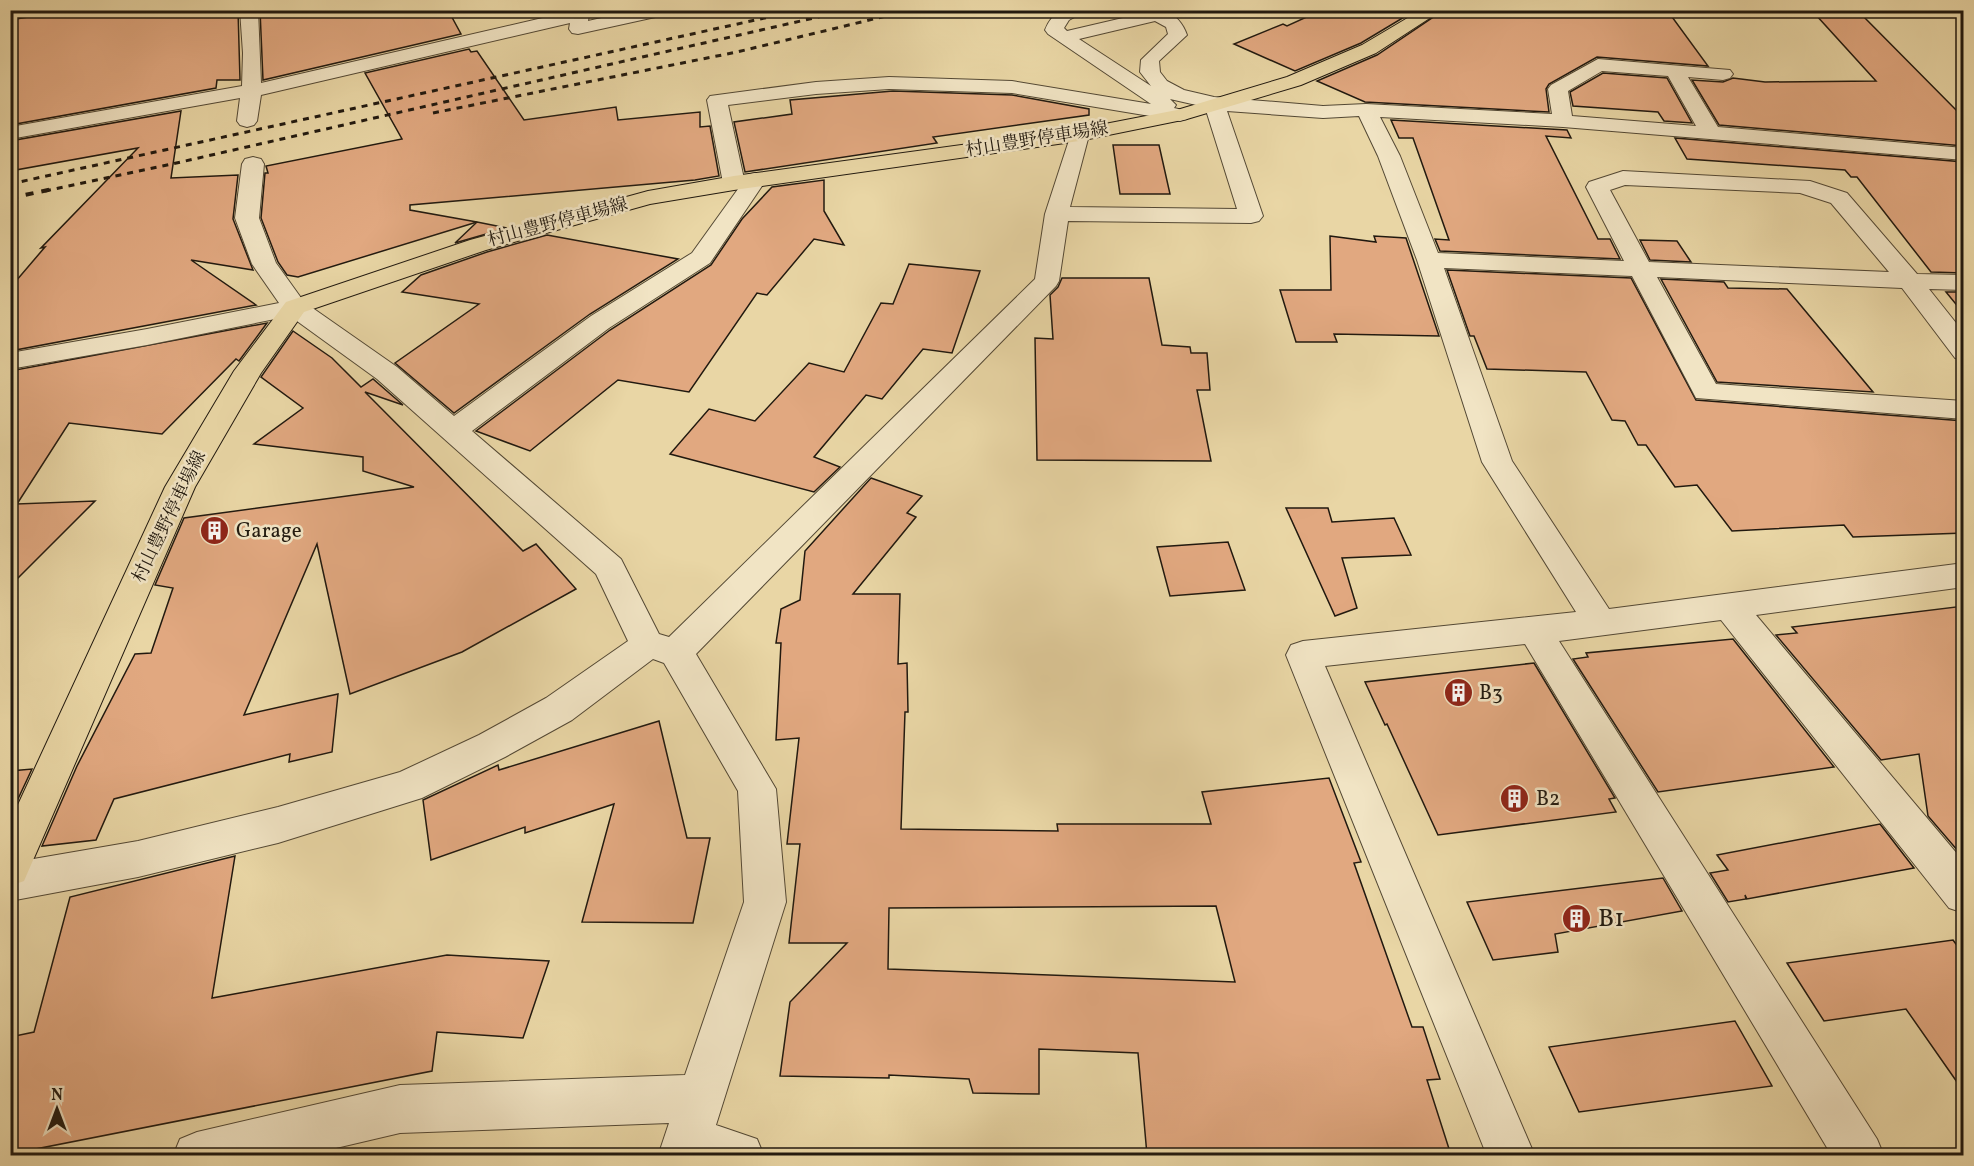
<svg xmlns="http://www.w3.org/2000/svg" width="1974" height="1166" font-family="Vollkorn,'Noto Serif JP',serif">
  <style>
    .building { fill: #e1a880; stroke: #21190f; stroke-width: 1.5; fill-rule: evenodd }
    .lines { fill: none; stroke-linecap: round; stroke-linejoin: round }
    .minor-casing { stroke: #534834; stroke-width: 2 }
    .major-casing { stroke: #21190f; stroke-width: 2 }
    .minor { fill: #f1e4c4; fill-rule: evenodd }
    .major { fill: #e9d6a5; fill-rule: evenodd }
    .rail-far1 { stroke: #21190f; stroke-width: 3; stroke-dasharray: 6 6; stroke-linecap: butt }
    .rail { stroke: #21190f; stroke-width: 4; stroke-dasharray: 8 8; stroke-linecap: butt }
    .labels { text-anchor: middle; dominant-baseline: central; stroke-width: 5; stroke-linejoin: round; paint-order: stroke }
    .far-street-label { font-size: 18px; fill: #21190f; stroke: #f1e4c4 }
    .poi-label { font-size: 21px; fill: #21190f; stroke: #f1e4c4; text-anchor: start }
    .near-poi-label { font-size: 26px; fill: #21190f; stroke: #f1e4c4; text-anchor: start }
  </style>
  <rect width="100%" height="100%" fill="#e9d6a5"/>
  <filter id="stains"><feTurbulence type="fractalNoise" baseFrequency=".00333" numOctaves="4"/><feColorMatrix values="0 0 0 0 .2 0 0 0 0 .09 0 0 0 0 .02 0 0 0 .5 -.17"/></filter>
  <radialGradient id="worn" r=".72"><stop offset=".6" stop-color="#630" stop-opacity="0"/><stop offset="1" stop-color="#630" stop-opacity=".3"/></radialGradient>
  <g class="building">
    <polygon points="38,10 238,10 240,80 217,80 216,88 10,125 10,20 34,16"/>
    <polygon points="260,10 448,10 461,34 263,80"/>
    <polygon points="1322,10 1416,10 1361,43 1295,71 1234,44 1283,24 1287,26"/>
    <polygon points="1444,10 1667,10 1708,66 1597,57 1549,84 1546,89 1549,112 1365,102 1317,81 1377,55"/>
    <polygon points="1822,10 1857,10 1964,118 1964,146 1719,125 1692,80 1723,82 1733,78 1765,82 1876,81 1816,15"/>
    <polygon points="469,49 471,52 477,51 524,120 616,107 618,120 700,112 700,127 710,126 719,176 695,180 410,205 410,210 477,222 298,277 287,275 278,262 261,218 265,173 268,173 266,166 402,139 365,73"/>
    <polygon points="1603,73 1667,78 1692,123 1664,121 1658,112 1573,106 1570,92"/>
    <polygon points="893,91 1012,95 1089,109 1089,115 933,137 937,143 745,172 734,122 792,114 790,100"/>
    <polygon points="181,111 171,178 238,175 233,219 253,270 191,260 256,305 10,351 10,288 45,247 41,248 138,148 10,171 10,141"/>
    <polygon points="1391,120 1567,130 1571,138 1546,136 1598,239 1610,239 1620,259 1440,251 1435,239 1449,240 1413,138 1399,138"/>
    <polygon points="1675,138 1964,162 1964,273 1931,272 1857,177 1851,177 1845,170 1687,159"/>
    <polygon points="1113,145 1159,145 1170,194 1120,194"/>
    <polygon points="824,180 824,211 844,245 814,239 767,295 757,293 689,392 618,380 530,451 476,431 610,330 711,265 742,219 772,187"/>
    <polygon points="477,222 507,228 455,243"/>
    <polygon points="547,235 678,259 590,314 454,413 395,363 479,304 402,292 421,275 487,252"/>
    <polygon points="1330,236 1376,242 1374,236 1406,238 1439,336 1334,334 1337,342 1296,342 1280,290 1331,290"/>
    <polygon points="1640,240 1677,241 1691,262 1650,260"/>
    <polygon points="909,264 980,271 952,353 923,349 882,399 866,395 814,457 840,467 814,492 670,454 709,409 755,421 809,363 844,372 881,303 893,304"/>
    <polygon points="1447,270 1631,278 1696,400 1964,421 1964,533 1853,537 1844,525 1732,531 1697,485 1675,487 1646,445 1638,445 1625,421 1612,420 1586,372 1487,369 1474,336 1470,336"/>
    <polygon points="1062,278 1149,278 1162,345 1190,347 1191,353 1207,353 1210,390 1197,390 1211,461 1037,460 1035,338 1053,339 1050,295 1058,287"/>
    <polygon points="1661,279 1724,282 1728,288 1787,289 1873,392 1717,382"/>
    <polygon points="1946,292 1964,292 1964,314"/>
    <polygon points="267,323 239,361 236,359 162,434 69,423 17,504 95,501 10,586 10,371"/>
    <polygon points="293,331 332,358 361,387 373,379 403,405 365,392 523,551 536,544 576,589 462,652 350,694 317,544 244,715 338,694 332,752 289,762 290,754 114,799 96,840 42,846 77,766 135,654 151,653 173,588 155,585 184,518 414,487 363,471 363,457 254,444 303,408 261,377"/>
    <path d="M871 478 922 496 907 513 916 517 853 594H900L898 664 907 663 908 712H905L901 829 1058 831 1057 824H1211L1202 792 1329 778 1361 862 1354 863 1412 1027H1423L1440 1079 1427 1080 1451 1155H1147L1138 1053 1039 1049V1094L973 1093 969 1079 889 1075V1078L780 1076 790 1002 847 943H789L800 844H787L799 738 776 740 781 643H776L781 609 800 600 805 551ZM1216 906 1235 982 888 969 889 908Z"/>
    <polygon points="1286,508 1328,508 1332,522 1394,518 1411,555 1342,558 1357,608 1335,616"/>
    <polygon points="1228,542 1245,590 1170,596 1157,547"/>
    <polygon points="1964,606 1964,858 1928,816 1919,754 1881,760 1776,635 1797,633 1792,627"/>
    <polygon points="1733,639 1834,767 1658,792 1573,659 1588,657 1586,653"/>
    <polygon points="1534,663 1615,798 1609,799 1616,812 1438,835 1387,724 1385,725 1365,682"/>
    <polygon points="659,721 687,838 710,838 693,923 582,922 614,804 525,833 525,827 431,860 423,800 498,765 499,770"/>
    <polygon points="32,769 10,816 10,771"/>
    <polygon points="1880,824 1914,868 1747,899 1745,895 1746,899 1728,902 1710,873 1728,870 1717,855"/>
    <polygon points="235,856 212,998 447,955 549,961 523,1038 437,1032 432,1071 10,1154 10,1037 34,1032 70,897"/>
    <polygon points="1663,878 1682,911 1555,934 1558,952 1493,960 1467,902"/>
    <polygon points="1953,940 1964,955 1964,1092 1906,1009 1824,1021 1787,963"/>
    <polygon points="1735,1021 1772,1086 1579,1112 1549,1047"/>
  </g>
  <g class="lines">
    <defs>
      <g id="minor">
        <polygon points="10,10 36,10 34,14 10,18"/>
        <polygon points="240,10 258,10 261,83 577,10 586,11 589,15 588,21 637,10 671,10 669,14 578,34 572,33 569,29 570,23 261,95 257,121 254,125 247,127 240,125 237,121 240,98 10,139 10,127 242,86 243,53"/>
        <path d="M1061 10H1087L1069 20 1064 28 1067 31 1140 14 1138 10C1162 10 1178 10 1187 35L1159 61 1160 72 1167 81 1184 90 1214 97 1323 106 1366 104 1552 114 1548 89 1551 85 1598 59 1730 70 1733 74 1730 78 1723 80 1688 77 1718 127 1964 148V160L1563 127 1380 117 1400 156 1438 253 1624 261 1586 187 1589 182 1623 171 1810 181 1847 193 1917 274 1964 275V290L1929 289 1964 333V360L1955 358 1902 288 1657 277 1716 384 1964 401V419L1696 398 1632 276 1444 268 1512 461 1609 609 1964 563V587L1756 615 1964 862V913L1949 908 1721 620 1559 641 1877 1139 1884 1156H1832L1525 644 1325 666 1535 1156H1487L1286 655 1291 645 1303 641 1576 612 1482 462 1417 260 1378 156 1359 116 1323 118 1227 111 1263 216 1259 221 1251 223 1068 221 1059 281 1056 286 696 654 776 789 786 902 716 1125 757 1139 764 1156H658L669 1123 400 1133 302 1156H173L180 1139 197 1132 400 1085 685 1075 744 902 738 791 664 663 653 659 572 720 505 757 422 798 278 843 138 877 10 901V863L138 841 278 807 400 772 479 735 546 698 628 641 596 574 377 379 290 316 147 345 10 369V353L147 329 279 303 252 264 235 218 242 164 245 159 253 157 261 159 264 164 259 218 276 263 304 302 397 367 454 416 591 316 692 253 738 189 726 188 723 183 707 100 710 96 816 82 889 77 1012 81 1151 104 1048 34 1045 30C1048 22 1053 15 1061 10ZM1155 21 1166 27 1168 34 1141 60 1140 72 1151 86 1079 39ZM1602 71 1668 76 1696 126 1572 116 1568 91ZM889 89 1012 93 1180 121 1187 119 1190 115 1187 111 1174 108 1176 105 1170 99 1205 107 1237 209 1070 207 1089 135 1086 131 1079 129 1072 131 1045 214 1035 279 669 637 659 634 621 559 472 431 609 328 710 263 766 180 763 175 755 173 747 175 744 179 728 105 816 94ZM1625 185 1800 193 1831 203 1889 272 1649 262 1610 190Z"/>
        <polygon points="1954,10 1964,10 1964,17 1958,16"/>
      </g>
      <g id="major">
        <polygon points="571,10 589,10 586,19 574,19"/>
        <polygon points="1421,10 1442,10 1376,53 1301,85 1187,119 1079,141 734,190 650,204 486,250 304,312 261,373 195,487 24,881 10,886 10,822 165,487 234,371 286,302 470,240 648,191 734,176 1079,129 1177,110 1287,77 1362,45"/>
      </g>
    </defs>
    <use href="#minor" class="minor-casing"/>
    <use href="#major" class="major-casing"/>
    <use href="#minor" class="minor"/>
    <use href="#major" class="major"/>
    <g class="rail-far1">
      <polyline points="433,113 737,52 911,10"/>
      <polyline points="10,184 801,10"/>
      <polyline points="45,191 172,164 849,10"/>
    </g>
    <polyline class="rail" points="10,198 53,189"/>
  </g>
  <defs>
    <symbol id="building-disc" viewBox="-11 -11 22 22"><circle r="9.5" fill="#8f2418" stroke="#f1e4c4"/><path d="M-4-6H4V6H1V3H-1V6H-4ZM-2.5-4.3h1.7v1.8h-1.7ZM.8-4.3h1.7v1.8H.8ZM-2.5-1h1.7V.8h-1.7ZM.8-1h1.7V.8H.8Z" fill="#fff"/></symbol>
  </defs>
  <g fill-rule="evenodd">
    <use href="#building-disc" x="198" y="514" width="33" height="33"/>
    <use href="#building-disc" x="1442" y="676" width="33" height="33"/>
    <use href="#building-disc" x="1498" y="782" width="33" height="33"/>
    <use href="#building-disc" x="1560" y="902" width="33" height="33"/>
  </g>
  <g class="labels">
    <g class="far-street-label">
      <text transform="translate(1037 140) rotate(-9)">村山豊野停車場線</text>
      <text transform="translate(558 223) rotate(-15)">村山豊野停車場線</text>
      <text transform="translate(170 517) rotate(-64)">村山豊野停車場線</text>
    </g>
    <g class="poi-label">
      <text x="236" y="531">Garage</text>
      <text x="1479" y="693">B3</text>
      <text x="1536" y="799">B2</text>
    </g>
    <g class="near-poi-label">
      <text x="1598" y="919">B1</text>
    </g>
  </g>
  <rect width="1974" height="1166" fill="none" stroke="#e9d6a5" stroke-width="36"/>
  <rect x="12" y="12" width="1950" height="1142" fill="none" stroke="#21190f" stroke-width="3"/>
  <rect x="18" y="18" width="1938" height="1130" fill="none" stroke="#21190f" stroke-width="1.5"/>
  <g transform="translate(57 1109)" stroke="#f1e4c4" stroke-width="4.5" paint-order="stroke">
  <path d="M0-4.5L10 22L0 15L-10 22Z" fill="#21190f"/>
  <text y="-9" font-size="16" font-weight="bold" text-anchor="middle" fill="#21190f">N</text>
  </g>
  <rect width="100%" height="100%" filter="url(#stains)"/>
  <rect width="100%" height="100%" fill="url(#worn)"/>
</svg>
